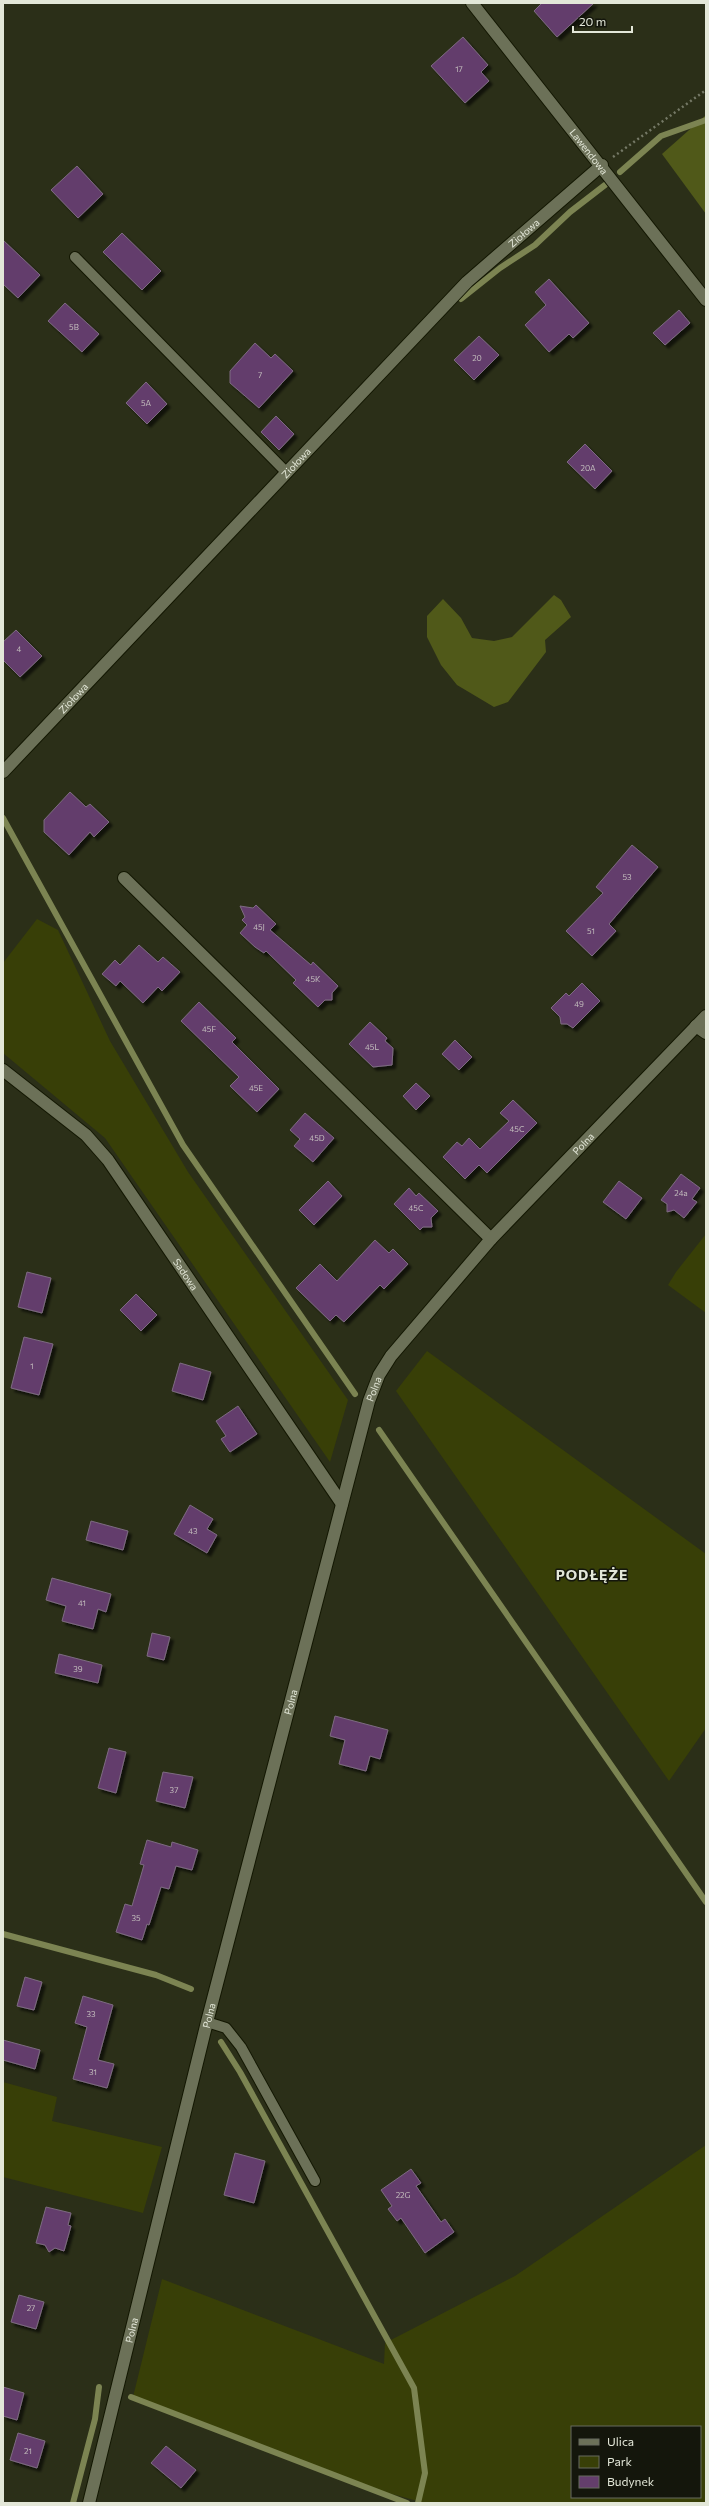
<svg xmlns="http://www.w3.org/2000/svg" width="709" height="2506" font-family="Commissioner,sans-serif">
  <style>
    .green { fill: #383f07; fill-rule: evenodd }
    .forest { fill: #505919 }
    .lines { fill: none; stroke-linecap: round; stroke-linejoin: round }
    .stream { stroke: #7c8452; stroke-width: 6 }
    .building { fill: #643e6c; stroke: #7d6b81; filter: url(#shadow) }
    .lane-casing { stroke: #131702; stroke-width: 12 }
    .street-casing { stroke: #131702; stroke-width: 14 }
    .secondary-casing { stroke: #131702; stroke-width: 14 }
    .path { stroke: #757966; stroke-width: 2.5; stroke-dasharray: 2 3; stroke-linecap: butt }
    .lane { stroke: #6c7158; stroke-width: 10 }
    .street { stroke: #6c7158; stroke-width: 12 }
    .secondary { stroke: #6c7158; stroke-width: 12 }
    .labels { text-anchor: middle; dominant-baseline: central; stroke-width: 3; stroke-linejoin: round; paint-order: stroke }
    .number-label { font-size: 8px; fill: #c3bdbd }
    .street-label { font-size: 10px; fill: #e3e7d8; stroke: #14160c }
    .district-label { font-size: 14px; font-weight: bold; letter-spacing: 1px; fill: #e3e7d8; stroke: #14160c }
  </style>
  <defs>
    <filter id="shadow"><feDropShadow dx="3.5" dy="3.5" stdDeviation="1" flood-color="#0009"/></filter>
  </defs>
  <rect width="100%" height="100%" fill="#2b2f18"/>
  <g class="green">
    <polygon points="37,919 58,930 110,1041 188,1172 348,1400 330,1462 105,1138 3,1053 3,963"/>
    <polygon points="706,1234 706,1313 668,1285 676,1272"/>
    <polygon points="427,1351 706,1554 706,1728 669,1781 396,1391"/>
    <polygon points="3,2082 57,2097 52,2121 162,2147 143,2213 3,2177"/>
    <path d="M706 2145V2503H425L366 2487 133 2397 162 2279 384 2364 385 2343 515 2276ZM572 2427H700V2497H572Z"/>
  </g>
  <g class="forest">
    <polygon points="706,115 706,214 662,154"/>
    <polygon points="554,595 561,600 571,617 545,640 546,652 508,702 494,707 457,685 441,665 427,637 427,616 443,599 461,618 472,638 494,641 512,637"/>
  </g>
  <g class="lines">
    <g class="stream">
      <polyline points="620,172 661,136 706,120"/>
      <polyline points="461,299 500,268 535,245 570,212 605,185"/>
      <polyline points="3,818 183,1145 355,1394"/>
      <polyline points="379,1430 706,1902"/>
      <polyline points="3,1934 156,1975 191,1989"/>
      <polyline points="221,2042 240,2072 414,2388 425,2473 418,2503"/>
      <polyline points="131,2397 407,2503"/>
      <polyline points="73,2503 95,2419 99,2387"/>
    </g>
  </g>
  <g class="building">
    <polygon points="542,3 594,3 557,37 534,11"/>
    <polygon points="463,37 488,65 481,72 489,81 465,103 431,66"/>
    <polygon points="77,166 103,194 78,218 51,190"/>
    <polygon points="122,233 161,271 142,290 103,252"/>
    <polygon points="3,240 40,275 18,298 3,284"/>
    <polygon points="549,279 589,323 573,338 569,334 549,352 525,325 546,305 535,292"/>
    <polygon points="65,303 99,334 82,352 48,321"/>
    <polygon points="679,310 690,323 665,345 653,333"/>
    <polygon points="479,336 499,355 474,380 454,360"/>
    <polygon points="255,343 271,358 275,354 293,371 259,408 230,383 230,371"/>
    <polygon points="146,382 167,404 147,424 126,403"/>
    <polygon points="276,416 294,434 279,450 261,432"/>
    <polygon points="585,444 612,471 595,489 567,462"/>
    <polygon points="16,630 42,656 20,677 3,660 3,642"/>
    <polygon points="70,792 86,807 90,804 109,822 94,837 90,832 69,855 44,832 44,820"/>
    <polygon points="632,845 658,867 609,924 616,931 592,956 566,931 603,893 596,887"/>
    <polygon points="256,905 276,924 270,930 311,965 313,962 338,986 332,993 332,1000 325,1000 318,1007 293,983 296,980 266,951 264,953 255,947 240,933 247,925 242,920 245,917 240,906 253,908"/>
    <polygon points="139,945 158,962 163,957 180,972 162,991 158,987 143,1003 120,981 116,986 102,974 115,960 120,965"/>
    <polygon points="582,983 600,1001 573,1028 567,1024 561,1024 560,1017 551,1008 566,993 569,996"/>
    <polygon points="199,1002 236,1038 232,1042 279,1089 257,1112 230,1086 239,1077 181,1021"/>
    <polygon points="370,1022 387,1038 385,1041 393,1048 392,1065 373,1067 349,1044"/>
    <polygon points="455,1040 472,1057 459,1070 442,1054"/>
    <polygon points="416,1083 430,1096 416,1110 403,1096"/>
    <polygon points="513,1100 537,1123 487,1173 479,1165 465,1179 443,1157 457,1142 462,1146 469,1138 480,1149 509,1121 500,1113"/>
    <polygon points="305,1113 334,1138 313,1162 294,1146 300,1139 290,1130"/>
    <polygon points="681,1174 700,1188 692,1199 697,1202 684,1218 674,1210 667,1212 667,1204 661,1200"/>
    <polygon points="328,1181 342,1196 314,1225 299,1210"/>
    <polygon points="619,1181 642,1198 626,1219 603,1202"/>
    <polygon points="409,1188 416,1196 419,1193 438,1211 431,1218 432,1227 423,1227 420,1230 394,1204"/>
    <polygon points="375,1240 389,1253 393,1249 408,1264 384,1289 380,1285 344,1322 336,1315 330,1321 296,1288 320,1264 337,1281"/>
    <polygon points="27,1272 51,1278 42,1313 18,1307"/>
    <polygon points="136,1294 157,1315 141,1331 120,1310"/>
    <polygon points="24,1337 53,1344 39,1395 11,1388"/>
    <polygon points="180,1363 211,1372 203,1400 172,1391"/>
    <polygon points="238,1406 257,1434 230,1452 221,1439 226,1436 216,1421"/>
    <polygon points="190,1505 213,1519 207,1529 217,1535 207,1553 174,1534"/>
    <polygon points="91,1521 128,1531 123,1550 86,1540"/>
    <polygon points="52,1578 111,1594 106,1612 98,1609 93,1629 62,1621 66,1606 46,1600"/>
    <polygon points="152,1633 170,1637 164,1660 147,1656"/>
    <polygon points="59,1654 102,1665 98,1683 55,1673"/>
    <polygon points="335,1716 388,1730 380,1759 370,1756 366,1771 339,1764 345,1740 330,1736"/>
    <polygon points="109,1748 126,1752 116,1793 98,1788"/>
    <polygon points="163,1772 193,1777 185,1808 156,1801"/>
    <polygon points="147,1840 171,1847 172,1842 198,1850 192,1870 176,1866 169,1889 161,1887 149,1925 147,1924 142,1940 116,1932 125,1904 132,1906 144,1865 140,1864"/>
    <polygon points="25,1977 42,1982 34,2010 17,2006"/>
    <polygon points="83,1996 113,2005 98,2060 114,2064 107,2088 73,2079 87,2027 75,2023"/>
    <polygon points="3,2040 40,2050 35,2069 3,2060"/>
    <polygon points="235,2153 265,2161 254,2203 224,2195"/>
    <polygon points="411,2169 421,2183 416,2186 441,2222 445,2219 454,2232 425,2253 401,2218 397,2221 388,2209 392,2206 381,2190"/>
    <polygon points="46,2207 71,2213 68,2225 71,2226 64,2251 55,2248 49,2252 45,2245 36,2243"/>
    <polygon points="19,2295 44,2302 36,2329 11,2322"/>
    <polygon points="3,2387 24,2393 17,2420 3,2416"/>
    <polygon points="18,2433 45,2441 37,2468 10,2460"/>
    <polygon points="166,2446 196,2470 181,2488 151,2463"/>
  </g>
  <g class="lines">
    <defs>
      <g id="lane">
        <polyline points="75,257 287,473"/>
        <polyline points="207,2022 226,2028 241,2047 315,2181"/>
      </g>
      <g id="street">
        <path id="s1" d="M472 3 706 300"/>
        <path id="s2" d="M3 772 467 282 602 165"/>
        <polyline points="124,878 491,1239"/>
        <polyline points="696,1026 706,1033"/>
        <path id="s3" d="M3 1070 86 1135 108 1160 342 1504"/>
      </g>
      <g id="secondary">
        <path id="s4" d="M89 2503 207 2022 369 1401 379 1375 391 1356 491 1239 706 1016"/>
      </g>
    </defs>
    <use href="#lane" class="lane-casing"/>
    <use href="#street" class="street-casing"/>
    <use href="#secondary" class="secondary-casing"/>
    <polyline class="path" points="613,157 706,90"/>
    <use href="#lane" class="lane"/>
    <use href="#street" class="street"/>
    <use href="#secondary" class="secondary"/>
  </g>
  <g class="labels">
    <g class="number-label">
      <text x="459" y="69">17</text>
      <text x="74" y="327">5B</text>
      <text x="477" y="358">20</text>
      <text x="260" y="375">7</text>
      <text x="146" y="403">5A</text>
      <text x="588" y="468">20A</text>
      <text x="19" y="649">4</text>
      <text x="627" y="877">53</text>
      <text x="259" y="927">45J</text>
      <text x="591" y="931">51</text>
      <text x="313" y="979">45K</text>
      <text x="579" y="1004">49</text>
      <text x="209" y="1029">45F</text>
      <text x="372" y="1047">45L</text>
      <text x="256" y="1088">45E</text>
      <text x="517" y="1129">45C</text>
      <text x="317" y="1138">45D</text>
      <text x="681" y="1193">24a</text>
      <text x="416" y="1208">45C</text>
      <text x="32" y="1366">1</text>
      <text x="193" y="1531">43</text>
      <text x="82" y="1603">41</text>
      <text x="78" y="1669">39</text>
      <text x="174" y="1790">37</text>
      <text x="136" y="1918">35</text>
      <text x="91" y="2014">33</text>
      <text x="93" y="2072">31</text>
      <text x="403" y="2195">22G</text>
      <text x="31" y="2308">27</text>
      <text x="28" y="2451">21</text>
    </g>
    <g class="street-label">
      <text stroke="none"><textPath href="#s1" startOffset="189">Lawendowa</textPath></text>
      <text stroke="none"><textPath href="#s2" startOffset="750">Ziołowa</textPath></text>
      <text stroke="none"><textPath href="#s2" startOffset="426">Ziołowa</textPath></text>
      <text stroke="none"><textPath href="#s2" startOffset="102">Ziołowa</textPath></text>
      <text stroke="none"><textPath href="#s4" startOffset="1474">Polna</textPath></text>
      <text stroke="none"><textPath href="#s3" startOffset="277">Sadowa</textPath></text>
      <text stroke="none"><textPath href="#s4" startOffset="1150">Polna</textPath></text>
      <text stroke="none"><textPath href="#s4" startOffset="826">Polna</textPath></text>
      <text stroke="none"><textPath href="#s4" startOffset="502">Polna</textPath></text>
      <text stroke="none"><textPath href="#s4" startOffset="178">Polna</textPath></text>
    </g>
    <g class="district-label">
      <text x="592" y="1574">PODŁĘŻE</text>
    </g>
  </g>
  <rect width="709" height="2506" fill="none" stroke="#e3e7d8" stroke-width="8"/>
  <rect x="571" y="2426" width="130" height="72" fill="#14160c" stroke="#676a5e"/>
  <rect x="579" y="2439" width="20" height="6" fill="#6c7158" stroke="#676a5e"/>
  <text x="607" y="2446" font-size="12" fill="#e3e7d8">Ulica</text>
  <rect x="579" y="2456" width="20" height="12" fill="#383f07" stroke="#676a5e"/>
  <text x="607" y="2466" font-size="12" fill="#e3e7d8">Park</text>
  <rect x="579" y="2476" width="20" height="12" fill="#643e6c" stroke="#676a5e"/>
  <text x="607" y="2486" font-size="12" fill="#e3e7d8">Budynek</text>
  <path d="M573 26v6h59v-6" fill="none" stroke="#e3e7d8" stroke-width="2"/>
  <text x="579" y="26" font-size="12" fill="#e3e7d8" stroke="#14160c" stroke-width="3" paint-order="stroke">20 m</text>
</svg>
